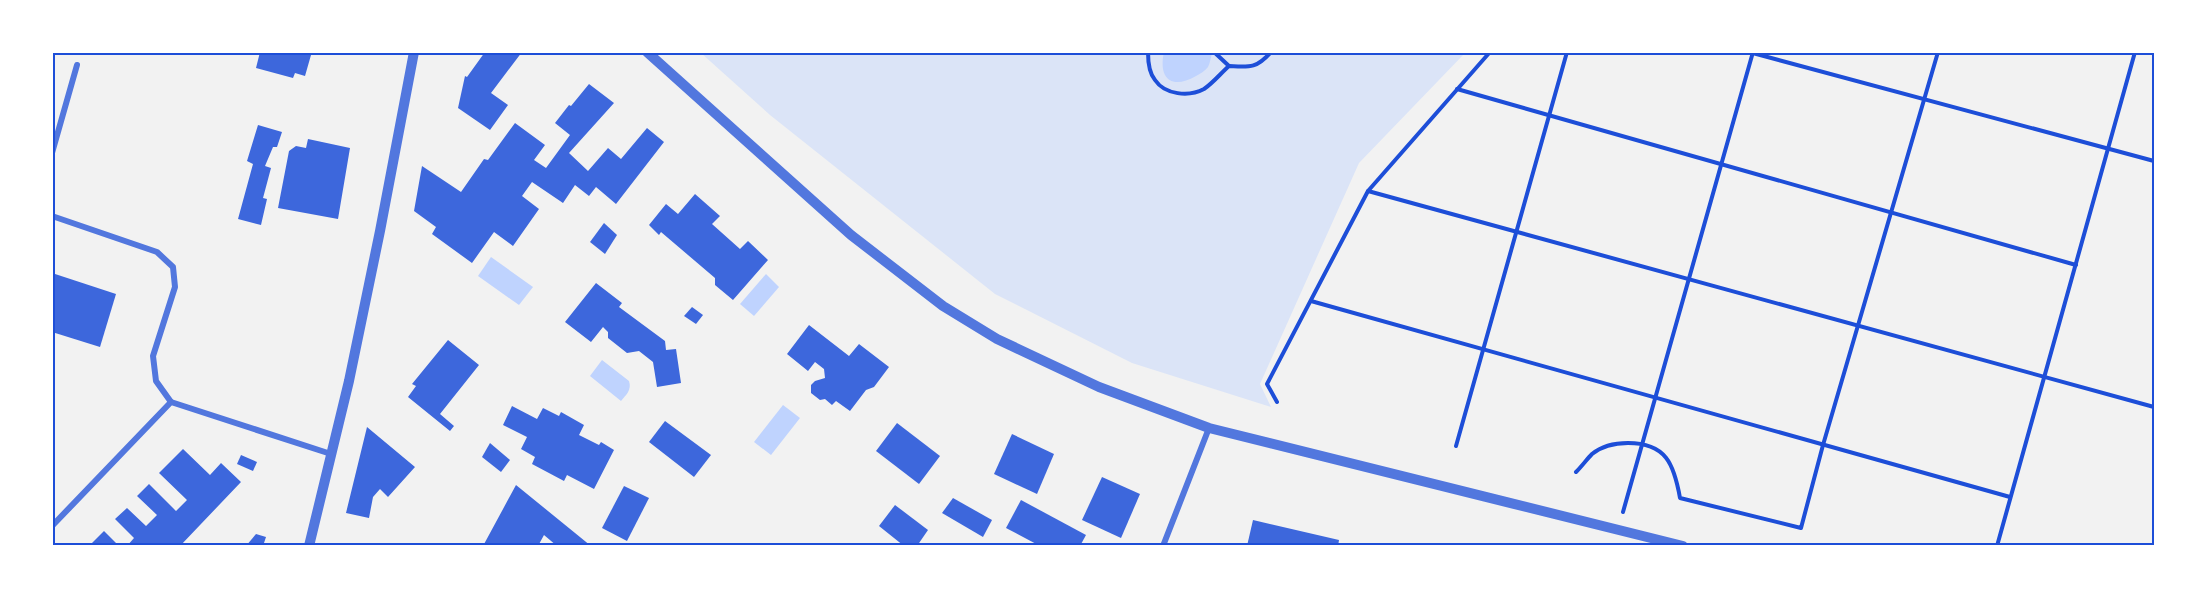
<svg xmlns="http://www.w3.org/2000/svg" width="2207" height="598" font-family="Barlow,sans-serif">
  <style>
    .green { fill: #dbe4f7 }
    .water { fill: #bfd3fe }
    .building { fill: #3d67dc }
    .lines { fill: none; stroke-linecap: round; stroke-linejoin: round }
    .path { stroke: #1d4ed8; stroke-width: 4 }
    .minor { stroke: #5277de; stroke-width: 6 }
    .tertiary { stroke: #5277de; stroke-width: 10 }
    .neatline { fill: none; stroke: #1d4ed8; stroke-width: 2 }
  </style>
  <rect width="100%" height="100%" fill="#f2f2f2"/>
  <polygon class="green" points="701,53 1465,53 1359,163 1260,384 1271,407 1132,363 995,294 770,115"/>
  <g class="water">
    <path d="M1164 52H1212V53C1211 57 1210 63 1208 67 1205 71 1200 74 1196 76 1172 90 1158 79 1164 52Z"/>
    <polygon points="491,257 533,287 519,305 478,276"/>
    <polygon points="766,274 779,287 754,316 740,304"/>
    <path d="M602 360 629 381C632 390 626 395 621 401L590 376Z"/>
    <polygon points="783,405 800,418 771,455 754,442"/>
  </g>
  <g class="building">
    <polygon points="260,52 306,52 311,55 305,76 295,73 293,78 256,68"/>
    <polygon points="485,52 522,52 491,93 508,105 490,130 458,108 465,76 467,77"/>
    <polygon points="589,84 614,103 569,153 588,171 608,148 621,159 647,128 664,142 616,204 596,187 589,196 575,185 563,203 532,182 522,196 539,209 513,246 494,232 472,263 432,234 436,227 414,211 422,166 461,192 484,159 488,160 515,123 545,145 534,160 546,168 570,135 555,123 569,105 571,106"/>
    <polygon points="258,125 282,132 277,147 273,147 265,166 271,168 263,198 267,199 261,225 238,219 253,164 247,161"/>
    <polygon points="308,139 350,148 338,219 278,208 289,151 296,146 306,148"/>
    <polygon points="695,194 720,216 712,224 740,249 748,241 768,260 733,300 715,285 715,278 661,232 659,235 649,225 666,204 678,214"/>
    <polygon points="604,223 617,235 605,254 590,242"/>
    <polygon points="52,273 116,294 100,347 52,332"/>
    <polygon points="596,283 622,303 619,307 665,341 666,350 676,349 681,383 657,387 653,362 639,351 627,353 608,338 608,332 603,327 591,342 565,322"/>
    <polygon points="692,307 703,315 696,324 684,316"/>
    <polygon points="809,325 849,356 859,344 889,367 874,387 866,390 850,411 836,401 832,405 825,399 820,400 811,393 811,385 815,381 825,378 824,369 815,362 808,371 787,354"/>
    <polygon points="448,340 479,365 440,414 454,426 450,431 408,397 416,386 412,384"/>
    <polygon points="512,406 537,419 543,408 559,416 561,412 584,425 579,435 599,445 601,442 614,450 594,489 567,475 564,481 532,464 535,457 521,449 527,437 503,425"/>
    <polygon points="665,421 711,455 694,477 649,442"/>
    <polygon points="897,423 940,456 919,484 876,451"/>
    <polygon points="367,427 415,467 388,497 380,489 373,497 369,518 346,513"/>
    <polygon points="1012,434 1054,454 1037,494 994,474"/>
    <polygon points="490,443 510,460 501,472 482,457"/>
    <polygon points="183,449 210,475 221,463 241,482 180,546 127,546 134,538 115,519 127,508 146,526 157,515 137,496 149,484 176,511 187,500 159,473"/>
    <polygon points="241,455 257,462 253,471 237,464"/>
    <polygon points="1102,477 1140,494 1121,538 1082,520"/>
    <polygon points="516,485 591,546 557,546 544,535 538,546 483,546"/>
    <polygon points="624,486 649,498 627,541 602,528"/>
    <polygon points="953,498 992,520 983,537 942,513"/>
    <polygon points="1021,500 1086,535 1080,546 1040,546 1006,528"/>
    <polygon points="895,505 928,530 917,546 904,546 879,526"/>
    <polygon points="1253,520 1339,540 1338,546 1247,546"/>
    <polygon points="104,531 119,546 95,546 92,543"/>
    <polygon points="256,534 266,537 263,546 246,546"/>
  </g>
  <g class="lines">
    <g class="path">
      <path d="M1148 52C1148 62 1149 73 1155 80 1165 95 1189 97 1204 89 1213 83 1221 73 1229 66 1249 67 1256 69 1271 52"/>
      <polyline points="1214,52 1229,66"/>
      <polyline points="1749,52 2154,161"/>
      <polyline points="1457,89 2076,265"/>
      <polyline points="1368,191 2154,407"/>
      <polyline points="1311,301 2010,497"/>
      <polyline points="1277,402 1267,384 1368,191 1490,52"/>
      <polyline points="1456,446 1567,52"/>
      <path d="M1576 472C1582 466 1587 459 1592 454 1603 445 1615 443 1628 443 1666 443 1674 464 1680 498L1801 528 1823 445 1938 52"/>
      <polyline points="1623,512 1753,52"/>
      <polyline points="1997,546 2135,52"/>
    </g>
    <g class="minor">
      <polyline points="52,153 77,65"/>
      <polyline points="52,216 157,252 173,267 175,287 153,356 156,381 171,402"/>
      <polyline points="52,526 171,402 331,454"/>
      <polyline points="1163,546 1209,428"/>
    </g>
    <g class="tertiary">
      <polyline points="647,52 851,235 943,306 997,339 1099,387 1209,428 1683,546"/>
      <polyline points="309,546 349,381 380,231 414,52"/>
    </g>
  </g>
  <rect width="2207" height="598" fill="none" stroke="#ffffff" stroke-width="108"/>
  <rect x="54" y="54" width="2099" height="490" class="neatline"/>
</svg>
